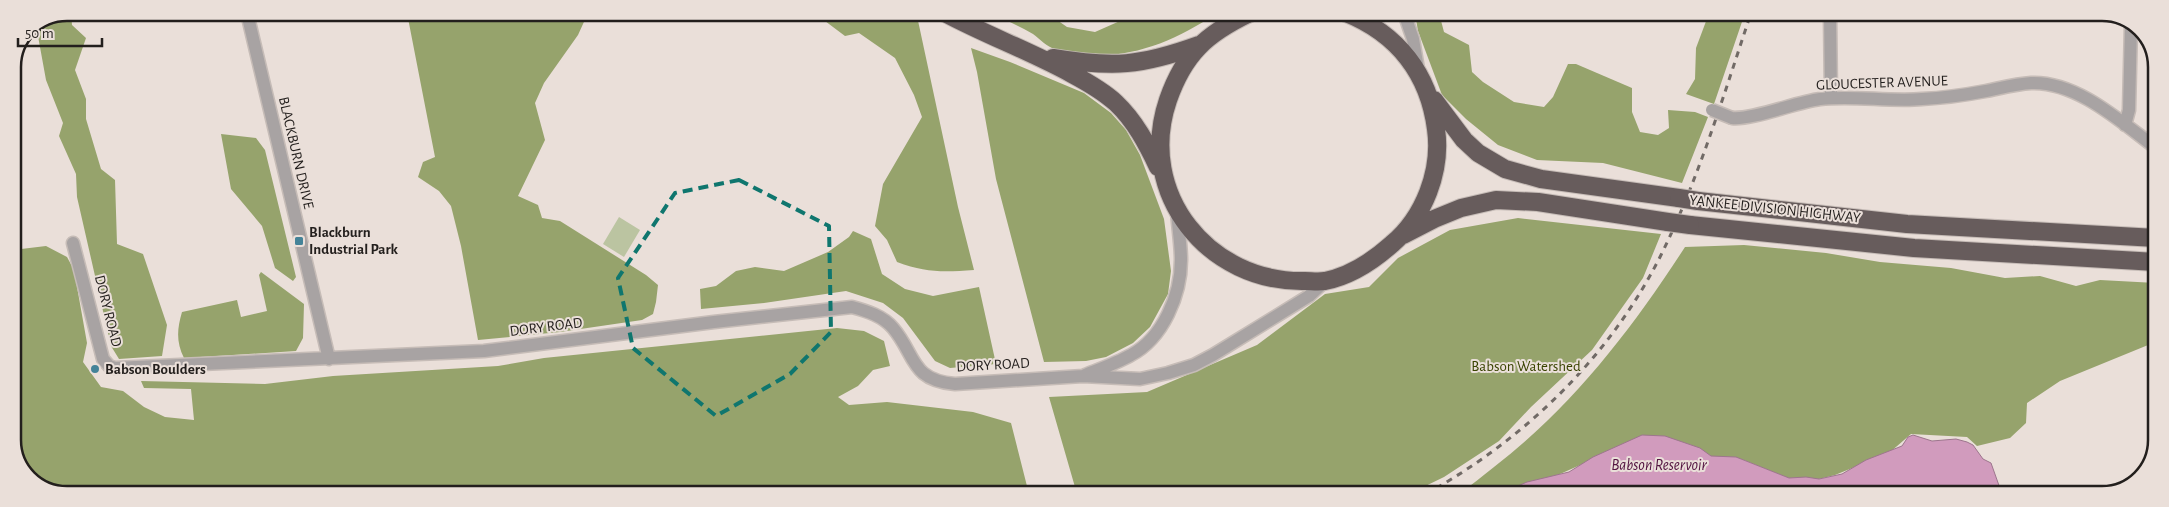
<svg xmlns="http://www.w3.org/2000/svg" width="2169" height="507" viewBox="0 0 2169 507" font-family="'Alegreya Sans',sans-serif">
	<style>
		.green { fill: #bbc4a1 }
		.forest { fill: #96a36c }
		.water { fill: #d19bbd; stroke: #9d768d }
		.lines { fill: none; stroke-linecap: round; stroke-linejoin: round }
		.minor-casing { stroke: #c6bcb7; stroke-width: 15 }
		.highway-casing { stroke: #c6bcb7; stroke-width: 20 }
		.minor { stroke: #a8a3a3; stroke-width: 12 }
		.highway { stroke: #675c5c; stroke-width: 18 }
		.rail { stroke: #716a66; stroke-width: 3; stroke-dasharray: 6 6; stroke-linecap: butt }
		.minor-bridge-casing { stroke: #c6bcb7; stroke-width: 15; stroke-linecap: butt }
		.highway-bridge-casing { stroke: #c6bcb7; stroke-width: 20; stroke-linecap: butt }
		.minor-bridge { stroke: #a8a3a3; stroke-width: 12 }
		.highway-bridge { stroke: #675c5c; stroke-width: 18 }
		.marked { fill: none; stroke: #0f766e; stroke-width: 4; stroke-dasharray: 10 6; stroke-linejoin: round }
		.poi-dot { fill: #448398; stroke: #eadfd9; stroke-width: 2 }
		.labels { text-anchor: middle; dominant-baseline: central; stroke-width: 4; stroke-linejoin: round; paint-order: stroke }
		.street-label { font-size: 15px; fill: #231f1d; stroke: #eadfd9 }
		.poi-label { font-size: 15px; font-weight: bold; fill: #231f1d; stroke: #eadfd9; text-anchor: start }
		.park-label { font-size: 15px; fill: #394300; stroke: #eadfd9 }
		.water-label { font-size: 16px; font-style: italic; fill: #541542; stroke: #eadfd9 }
		.rim { fill: none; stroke: #231f1d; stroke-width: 2.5 }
	</style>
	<rect width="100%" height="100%" fill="#eadfd9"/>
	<path class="green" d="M 619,217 L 640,230 L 624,257 L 603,244 Z"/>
	<path class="forest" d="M 68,13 L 71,13 L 72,25 L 86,38 L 75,70 L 86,99 L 86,119 L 101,169 L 115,180 L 117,244 L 143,254 L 167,325 L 162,356 L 119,359 L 111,346 L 77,197 L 76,174 L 59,136 L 63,123 L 46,80 L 36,25 Z
		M 407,13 L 588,13 L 578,35 L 544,83 L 535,103 L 545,140 L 518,196 L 538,205 L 542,218 L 560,221 L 646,275 L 658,285 L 656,302 L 653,314 L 642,320 L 560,332 L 478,340 L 461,246 L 451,206 L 439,191 L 418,177 L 423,162 L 435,157 Z
		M 810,13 L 911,13 L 917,16 L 958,207 L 974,270 C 944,272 926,273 897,262 L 887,240 L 875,226 L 883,184 L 922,117 L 914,95 L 895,58 L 859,33 L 845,36 L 825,21 Z
		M 992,13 L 1047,13 L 1067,27 L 1095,32 L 1138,13 L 1217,13 C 1168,46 1115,66 1055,49 C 1047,47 1040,39 1033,34 C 1019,26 1005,20 992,13 Z
		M 1415,13 L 1439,13 L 1444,32 L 1469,45 L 1472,72 L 1483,82 L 1514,102 L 1544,107 L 1553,97 L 1568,64 L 1576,64 L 1632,88 L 1632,112 L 1640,132 L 1658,135 L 1669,128 L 1668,110 L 1695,112 L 1708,117 L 1682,183 L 1603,163 L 1537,160 L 1498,145 L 1466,119 L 1442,95 L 1418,31 Z
		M 1707,13 L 1745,13 L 1714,104 L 1686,94 L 1695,79 L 1696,48 L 1708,16 Z
		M 971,48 L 1010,62 L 1084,93 L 1111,113 L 1126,130 L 1140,155 L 1164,219 L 1171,271 L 1168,294 L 1150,327 L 1133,343 L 1106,357 L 1086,361 L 1044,362 L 996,179 L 977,72 Z
		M 221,134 L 256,138 L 265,150 L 296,277 L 293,281 L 275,268 L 262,226 L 231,189 Z
		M 1518,218 L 1661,234 L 1643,278 L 1592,350 L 1531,407 L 1499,441 L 1444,477 L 1409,494 L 1077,494 L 1049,397 L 1147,392 L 1257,345 L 1325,294 L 1369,287 L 1398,258 L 1450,230 Z
		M 853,231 L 871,239 L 882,274 L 905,289 L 933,296 L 979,287 L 996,364 L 950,368 L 935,361 L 903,318 L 883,303 L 846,291 L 764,303 L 701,309 L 700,289 L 716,286 L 736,271 L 755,267 L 784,271 L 828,252 L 849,237 Z
		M 1744,245 L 1826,253 L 1880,262 L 1951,268 L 2005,278 L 2040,276 L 2076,286 L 2100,280 L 2156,283 L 2156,344 L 2153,343 L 2060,381 L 2027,403 L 2026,423 L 2010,438 L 1977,446 L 1967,437 L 1911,434 L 1889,453 L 1835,475 L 1811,481 L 1793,480 L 1741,459 L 1709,460 L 1641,438 L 1515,494 L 1458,494 C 1471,486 1482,476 1494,467 C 1572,407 1632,329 1685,247 Z
		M 46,246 L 67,257 L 74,270 L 87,343 L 83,362 L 101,387 L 123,391 L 144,407 L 165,417 L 194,420 L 191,389 L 144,388 L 141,381 L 265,384 L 333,376 L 498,366 L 544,358 L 837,328 L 864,331 L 884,341 L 890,366 L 873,370 L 858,386 L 838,397 L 849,405 L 887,402 L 973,412 L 1011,423 L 1029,494 L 57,493 L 26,476 L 13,446 L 13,250 Z
		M 261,272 L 304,304 L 303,338 L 296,351 L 184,358 C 176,342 177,329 182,312 L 237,300 L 241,317 L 267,311 L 259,275 Z"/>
	<path class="water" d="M 1642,435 L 1665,436 L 1700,448 L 1711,456 L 1736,457 L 1789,478 L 1806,477 L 1819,479 L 1842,474 L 1866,460 L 1902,446 L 1908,437 L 1913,435 L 1932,441 L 1956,439 L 1967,442 L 1973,445 L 1983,459 L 1991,463 L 2002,494 L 1499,494 L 1527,482 L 1569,472 L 1593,457 Z"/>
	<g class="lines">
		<g class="minor-casing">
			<path id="minor" d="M 247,13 L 329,359
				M 1404,13 L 1413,39 L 1418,69
				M 1830,13 L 1831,98
				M 1732,118 C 1753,120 1796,102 1820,99 C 1854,95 1889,102 1922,99 C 1944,98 1965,95 1986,91 C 2001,88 2016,84 2031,83 C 2077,81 2121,122 2156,148
				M 2125,125 L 2129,110 L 2131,25
				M 73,243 L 103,359 L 109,366 L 115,368 L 484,351 L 714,322 L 852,307 C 867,311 883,316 893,328 C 916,355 910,380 955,384 L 1083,376 L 1140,379 L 1168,373 L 1194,365 L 1213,355 L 1309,296 L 1325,281
				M 1085,375 C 1100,369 1117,363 1131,355 C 1163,338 1181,295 1181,260 C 1181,244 1178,227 1177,211"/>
		</g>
		<g class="highway-casing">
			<path id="highway" d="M 945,13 C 986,35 1030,51 1072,74 C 1087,82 1103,91 1116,103 C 1135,121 1147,144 1158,167
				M 1250,13 C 1206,34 1184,54 1168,100 C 1136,194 1209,283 1305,281 C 1311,281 1318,282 1325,281 C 1350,276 1373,261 1392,244 C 1424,217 1442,171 1436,129 C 1429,74 1398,34 1346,13
				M 1053,58 C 1113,68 1141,66 1199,45
				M 1434,100 L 1464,140 L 1478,153 L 1505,169 L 1541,179 L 1679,198
				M 1698,201 L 1907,224 L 2156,238
				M 1690,225 L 1914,248 L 2156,262
				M 1403,235 L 1434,219 L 1461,208 L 1496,200 L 1538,202 L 1668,222"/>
		</g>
		<use href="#minor" class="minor"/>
		<use href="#highway" class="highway"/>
		<path class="rail" d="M 1426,494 C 1525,439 1610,357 1661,255 C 1699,178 1724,94 1751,13"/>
		<g class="minor-bridge-casing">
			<path id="minor-bridge" d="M 1712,110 L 1732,118"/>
		</g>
		<g class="highway-bridge-casing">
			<path id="highway-bridge" d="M 1679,198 L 1698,201
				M 1668,222 L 1690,225"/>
		</g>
		<use href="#minor-bridge" class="minor-bridge"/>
		<use href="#highway-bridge" class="highway-bridge"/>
	</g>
	<path class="marked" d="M 739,180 L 829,226 L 831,332 L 790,374 L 716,416 L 633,348 L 618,278 L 675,193 Z"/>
	<g class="poi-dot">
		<rect x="294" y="236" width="10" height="10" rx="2.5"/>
		<circle cx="95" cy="369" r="5"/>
	</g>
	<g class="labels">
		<g class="street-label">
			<text transform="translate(1882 83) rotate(-2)">GLOUCESTER AVENUE</text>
			<text transform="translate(296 153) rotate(77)">BLACKBURN DRIVE</text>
			<text transform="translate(1775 209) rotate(6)">YANKEE DIVISION HIGHWAY</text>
			<text transform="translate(108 311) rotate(76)">DORY ROAD</text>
			<text transform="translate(546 327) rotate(-7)">DORY ROAD</text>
			<text transform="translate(993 365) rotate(-3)">DORY ROAD</text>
		</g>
		<g class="poi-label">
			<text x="309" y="232">Blackburn<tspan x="309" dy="17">Industrial Park</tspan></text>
			<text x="105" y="369">Babson Boulders</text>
		</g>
		<g class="park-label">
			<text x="1526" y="366">Babson Watershed</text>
		</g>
		<g class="water-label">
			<text x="1659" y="465">Babson Reservoir</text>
		</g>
	</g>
	<path d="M0 0H2169V507H0ZM67 21H2102A46 46 0 0 1 2148 67V440A46 46 0 0 1 2102 486H67A46 46 0 0 1 21 440V67A46 46 0 0 1 67 21Z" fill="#eadfd9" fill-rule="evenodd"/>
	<path class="rim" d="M67 21H2102A46 46 0 0 1 2148 67V440A46 46 0 0 1 2102 486H67A46 46 0 0 1 21 440V67A46 46 0 0 1 67 21Z"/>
	<path d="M18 38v8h84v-8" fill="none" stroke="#231f1d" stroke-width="2.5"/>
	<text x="25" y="38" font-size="15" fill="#231f1d" stroke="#eadfd9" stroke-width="4" paint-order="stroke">50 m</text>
</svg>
